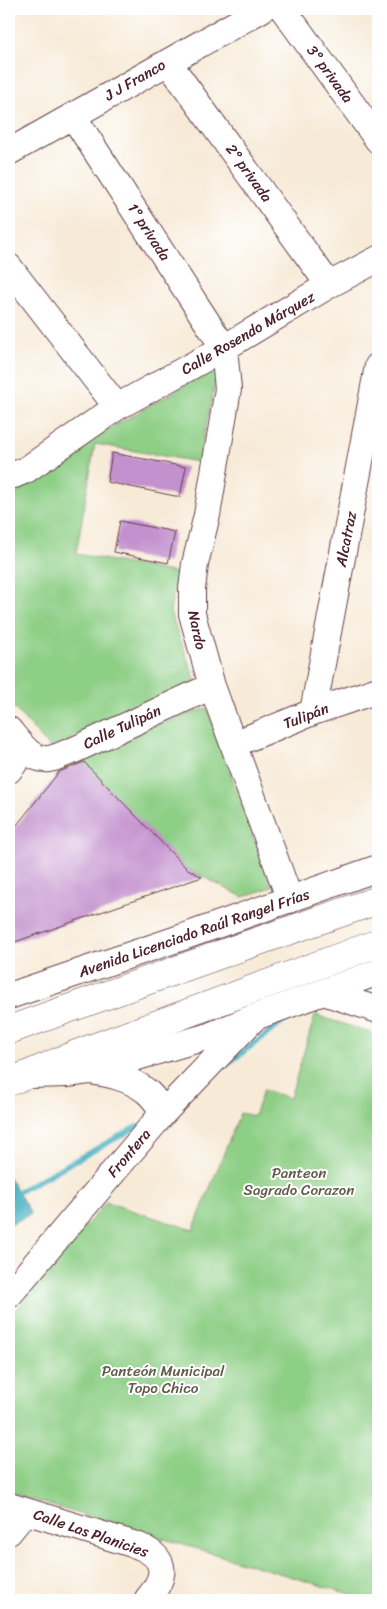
<svg xmlns="http://www.w3.org/2000/svg" width="387" height="1609" viewBox="0 0 387 1609" font-family="Sriracha,sans-serif">
	<style>
		.green { fill: #8ecf86; stroke: #6c7758 }
		.water { fill: #46b1c3; stroke: #486877 }
		.lines { fill: none; stroke-linecap: round; stroke-linejoin: round }
		.stream { stroke: #46b1c3; stroke-width: 5.5 }
		.building { fill: #c391ce }
		.minor-casing { stroke: #643e45; stroke-width: 28 }
		.major-casing { stroke: #643e45; stroke-width: 29 }
		.minor { stroke: #fff; stroke-width: 26 }
		.major { stroke: #fff; stroke-width: 28 }
		.labels { text-anchor: middle; dominant-baseline: central; stroke-width: 4; stroke-linejoin: round; paint-order: stroke }
		.street-label { font-size: 15px; fill: #4a1f2b; stroke: #fff }
		.park-label { font-size: 15px; fill: #625d4b; stroke: #fff }
	</style>
	<rect width="100%" height="100%" fill="#fff"/>
	<filter id="ink" filterUnits="userSpaceOnUse"><feTurbulence type="fractalNoise" baseFrequency=".02" numOctaves="2"/><feDisplacementMap in="SourceGraphic" scale="10" xChannelSelector="R" yChannelSelector="G"/><feConvolveMatrix kernelMatrix="1 2 1 2 8 2 1 2 1" color-interpolation-filters="sRGB"/></filter>
	<filter id="wash" filterUnits="userSpaceOnUse"><feTurbulence type="fractalNoise" baseFrequency=".0096" numOctaves="4" result="noise"/><feDisplacementMap in="SourceGraphic" scale="20" xChannelSelector="R" yChannelSelector="G"/><feGaussianBlur stdDeviation="1.12" result="paint"/><feColorMatrix in="noise" values="0 0 0 0 0 0 0 0 0 0 0 0 0 0 0 0 0 1.4 0 .05"/><feComposite in="paint" operator="in"/></filter>
	<g filter="url(#wash)">
		<rect width="100%" height="100%" fill="#f7ebd8"/>
		<path class="green" d="M 219,366 L 198,462 L 95,444 L 76,554 L 177,573 L 170,612 L 196,682 L 108,719 L 52,750 L 9,702 L 9,486 Z
			M 207,708 L 272,887 L 243,897 L 186,868 L 74,753 Z
			M 315,1015 L 378,1035 L 378,1600 L 370,1600 L 9,1493 L 9,1318 L 106,1202 L 193,1230 L 240,1113 L 254,1116 L 263,1090 L 290,1098 Z"/>
		<path class="water" d="M 9,1177 L 31,1214 L 9,1225 Z"/>
		<g class="lines">
			<path class="stream" d="M 226,1065 L 292,1015
				M 14,1194 L 138,1126"/>
		</g>
		<g id="blocks">
			<path class="building" d="M 112,453 L 186,467 L 180,497 L 107,482 Z
				M 120,521 L 175,532 L 168,563 L 114,552 Z
				M 84,762 L 186,868 L 202,877 L 9,944 L 9,835 L 59,772 Z"/>
		</g>
	</g>
	<g filter="url(#ink)">
		<use href="#blocks" fill-opacity="0" stroke="#643e45" stroke-width="1"/>
		<g class="lines">
			<g class="minor-casing">
				<path id="minor" d="M 283,9 L 378,140
					M 168,62 L 329,285
					M 73,116 L 224,348 L 228,389 L 207,515 L 195,564 L 192,589 L 192,614 L 212,686 L 290,900
					M 9,152 L 262,9
					M 9,267 L 117,407
					M 9,474 L 14,475 L 26,470 L 117,407 L 224,348 L 329,285 L 378,259
					M 313,712 L 378,366
					M 9,730 C 19,742 31,761 49,759 C 56,758 65,753 72,751 L 212,686
					M 234,744 L 313,712 L 378,690
					M 9,770 L 25,749
					M 323,992 L 378,1010
					M 9,996 L 186,936 L 378,868
					M 90,1071 C 109,1074 130,1078 146,1091 C 153,1096 158,1105 164,1112
					M 31,1075 L 69,1074 L 90,1071 L 161,1050 L 209,1036 L 255,1017 L 378,972
					M 9,1295 L 164,1112 L 255,1017
					M 9,1506 L 139,1546 C 169,1559 166,1577 147,1600
					M 9,1532 L 26,1511"/>
			</g>
			<g class="major-casing">
				<path id="major" d="M 9,1030 L 244,946 L 378,900
					M 9,1082 C 36,1072 62,1059 90,1049 C 186,1013 282,978 378,943"/>
			</g>
			<use href="#minor" class="minor"/>
			<use href="#major" class="major"/>
		</g>
	</g>
	<g class="labels">
		<g class="street-label">
			<text transform="translate(330 74) rotate(54)">3° privada</text>
			<text transform="translate(135 80) rotate(-30)">J J Franco</text>
			<text transform="translate(249 173) rotate(54)">2° privada</text>
			<text transform="translate(149 232) rotate(57)">1° privada</text>
			<text transform="translate(248 333) rotate(-30)">Calle Rosendo Márquez</text>
			<text transform="translate(346 539) rotate(-79)">Alcatraz</text>
			<text transform="translate(197 630) rotate(78)">Nardo</text>
			<text transform="translate(306 716) rotate(-21)">Tulipán</text>
			<text transform="translate(122 727) rotate(-25)">Calle Tulipán</text>
			<text transform="translate(194 933) rotate(-19)">Avenida Licenciado Raúl Rangel Frías</text>
			<text transform="translate(129 1153) rotate(-50)">Frontera</text>
			<text transform="translate(91 1533) rotate(19)">Calle Las Planicies</text>
		</g>
		<g class="park-label">
			<text x="299" y="1173">Panteon<tspan x="299" dy="17">Sagrado Corazon</tspan></text>
			<text x="163" y="1371">Panteón Municipal<tspan x="163" dy="17">Topo Chico</tspan></text>
		</g>
	</g>
	<rect width="387" height="1609" fill="none" stroke="#fff" stroke-width="30"/>
</svg>
